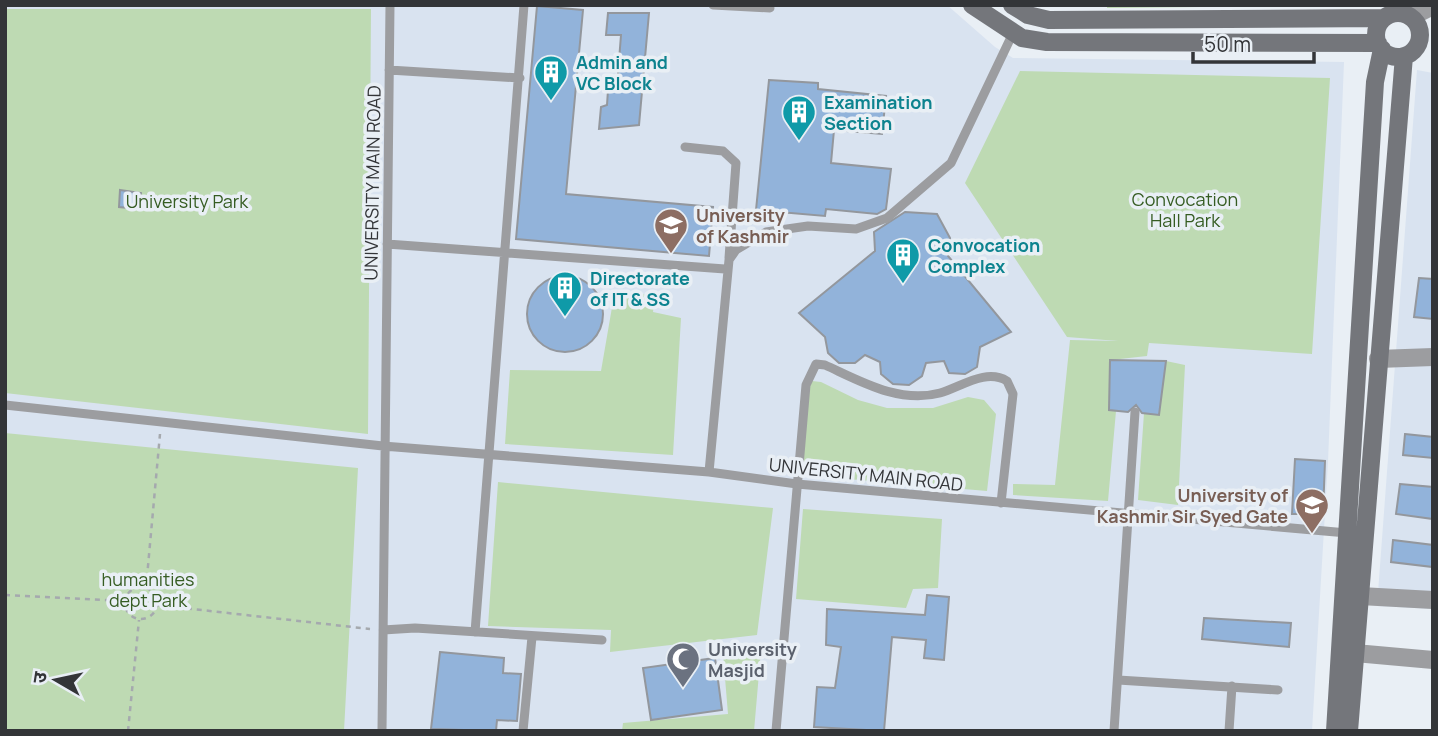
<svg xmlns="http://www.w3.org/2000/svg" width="1438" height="736" viewBox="0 0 1438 736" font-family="Manrope,'Noto Sans Devanagari',sans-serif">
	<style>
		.built { fill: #d9e3f0 }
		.green { fill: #bedab3 }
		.building { fill: #92b3da; stroke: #93979d; stroke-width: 2 }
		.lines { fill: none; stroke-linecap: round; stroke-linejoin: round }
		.path { stroke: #a5a9ae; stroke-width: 2.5; stroke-dasharray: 5 5; stroke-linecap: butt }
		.lane { stroke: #9c9da0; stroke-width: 9 }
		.street { stroke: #9c9da0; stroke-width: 18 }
		.secondary { stroke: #74767b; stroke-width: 18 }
		.labels { text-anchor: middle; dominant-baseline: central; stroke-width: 7; stroke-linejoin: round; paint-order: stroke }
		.culture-label { font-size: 18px; font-weight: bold; fill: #0d838f; stroke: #e9eff5; text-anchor: start }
		.street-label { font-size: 18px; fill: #333538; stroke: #e9eff5 }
		.park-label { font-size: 18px; fill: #355c22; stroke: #e9eff5 }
		.education-label { font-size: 18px; font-weight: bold; fill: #785e54; stroke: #e9eff5; text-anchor: start }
		.worship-label { font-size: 18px; font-weight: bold; fill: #5b616d; stroke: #e9eff5; text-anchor: start }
	</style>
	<rect width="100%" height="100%" fill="#e9eff5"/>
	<path class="built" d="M 5,5 L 947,5 L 995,47 L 1013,58 L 1344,62 L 1328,462 L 1312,731 L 5,731 Z
		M 1417,70 L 1433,73 L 1433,609 L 1377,606 Z"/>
	<path class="green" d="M 1107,5 L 1380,5 L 1107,8 Z
		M 5,9 L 371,9 L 368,434 L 5,393 Z
		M 1020,71 L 1330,78 L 1312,354 L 1149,343 L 1147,356 L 1111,360 L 1109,409 L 1116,411 L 1108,501 L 1013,495 L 1013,484 L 1055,485 L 1070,340 L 1118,341 L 1067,337 L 965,183 Z
		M 615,290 L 655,296 L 653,312 L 681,318 L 673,455 L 505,444 L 510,370 L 601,371 Z
		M 1166,361 L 1185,365 L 1178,505 L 1138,500 L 1144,413 L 1159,414 Z
		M 812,381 L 821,382 L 858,400 L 887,408 L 933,408 L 968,397 L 984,400 L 996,414 L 987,491 L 801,475 L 809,385 Z
		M 5,433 L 358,468 L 344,731 L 5,731 Z
		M 498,482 L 773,508 L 757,635 L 610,652 L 611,630 L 488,626 Z
		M 803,509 L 942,519 L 938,588 L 913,589 L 906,608 L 796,599 Z
		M 761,650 L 754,731 L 622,731 L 623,723 L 728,714 L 723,654 Z"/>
	<path class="building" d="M 537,6 L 583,10 L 566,194 L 713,207 L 709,256 L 516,239 Z
		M 608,13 L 649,13 L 639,125 L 599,129 L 601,107 L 607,105 L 608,90 L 617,86 L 621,35 L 606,35 Z
		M 769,80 L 818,83 L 818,89 L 886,96 L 882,134 L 834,130 L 831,163 L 891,169 L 886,209 L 877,214 L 826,209 L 825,216 L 756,210 Z
		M 120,190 L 141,193 L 139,209 L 119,207 Z
		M 905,212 L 937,214 L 950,238 L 948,256 L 1011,332 L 980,347 L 977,367 L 965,374 L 949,373 L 944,361 L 926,363 L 922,376 L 909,385 L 893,384 L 881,374 L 880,362 L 865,355 L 855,363 L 839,363 L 828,353 L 825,337 L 799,313 L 875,251 L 874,232 Z
		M527 314a38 38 0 1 1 76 0a38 38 0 1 1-76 0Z
		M 1419,278 L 1433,279 L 1433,319 L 1414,317 Z
		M 1110,360 L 1166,361 L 1159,415 L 1142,413 L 1136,405 L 1128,412 L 1109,410 Z
		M 1405,434 L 1433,437 L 1433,458 L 1403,455 Z
		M 1295,459 L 1325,461 L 1323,514 L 1292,514 Z
		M 1400,484 L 1433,487 L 1433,519 L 1396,514 Z
		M 1393,540 L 1433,545 L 1433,567 L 1391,562 Z
		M 927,595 L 949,597 L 944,660 L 924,658 L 926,640 L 892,637 L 884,731 L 814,727 L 817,687 L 835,688 L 841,647 L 826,645 L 827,609 L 925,615 Z
		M 1204,618 L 1291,623 L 1289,647 L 1202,639 Z
		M 440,652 L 504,658 L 503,673 L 521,674 L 517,721 L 497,720 L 496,731 L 431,729 Z
		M 715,658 L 722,710 L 651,720 L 643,668 Z"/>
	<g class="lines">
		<path class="path" d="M125 603a16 16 0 1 1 32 0a16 16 0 1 1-32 0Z
			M 146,588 L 160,434
			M 5,595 L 125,601
			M 157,605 L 370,629
			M 128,731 L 139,620"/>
		<path class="lane" d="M 713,5 L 770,8
			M 389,70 L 520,78
			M 685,147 L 723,151 L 736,163 L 729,258
			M 387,244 L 725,269
			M 5,405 L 383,446 L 709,472 L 797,484 L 1347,533
			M 709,472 L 729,260 L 736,250 L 766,232 L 808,226 L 856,229 L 887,218 L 951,163 L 1013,33
			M 383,630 L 415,628 L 602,640
			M 475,632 L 524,5
			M 1118,680 L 1278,690
			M 382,731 L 390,5
			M 523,731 L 532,637
			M 776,731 L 806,385 L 816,364 L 825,365 C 860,381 899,404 940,393 C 961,387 986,368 1007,381 L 1013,394 L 1001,503
			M 1114,731 L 1135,412
			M 1229,731 L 1232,686"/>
		<path class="street" d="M 1411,17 L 1433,6
			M 1378,359 L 1433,357
			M 1360,596 L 1433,600
			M 1355,653 L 1433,660"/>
		<path class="secondary" d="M 972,5 L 1022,38 L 1047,42 L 1378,43
			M 1012,5 L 1028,15 L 1049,20 L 1384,18
			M1376 35a22 22 0 1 1 44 0a22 22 0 1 1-44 0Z
			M 1335,731 L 1375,82 L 1382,49
			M 1349,731 L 1404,56"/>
	</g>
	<defs>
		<g id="building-pin" transform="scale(1.75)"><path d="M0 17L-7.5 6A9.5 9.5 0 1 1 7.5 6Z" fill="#0f9aa8" stroke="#e9eff5"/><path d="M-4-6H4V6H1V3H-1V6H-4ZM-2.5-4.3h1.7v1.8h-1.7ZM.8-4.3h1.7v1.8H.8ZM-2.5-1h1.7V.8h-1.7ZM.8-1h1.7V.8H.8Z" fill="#fff"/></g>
		<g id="university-pin" transform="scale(1.75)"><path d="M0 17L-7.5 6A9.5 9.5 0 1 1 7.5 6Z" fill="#8d6e63" stroke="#e9eff5"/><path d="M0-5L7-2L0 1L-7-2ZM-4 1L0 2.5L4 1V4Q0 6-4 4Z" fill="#fff"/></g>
		<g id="mosque-pin" transform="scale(1.75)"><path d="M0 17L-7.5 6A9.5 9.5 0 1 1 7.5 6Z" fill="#6b7280" stroke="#e9eff5"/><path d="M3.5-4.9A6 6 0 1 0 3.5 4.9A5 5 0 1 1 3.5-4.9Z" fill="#fff"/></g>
	</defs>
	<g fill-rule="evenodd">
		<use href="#building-pin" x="551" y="72"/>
		<use href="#building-pin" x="799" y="112"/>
		<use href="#university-pin" x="671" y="225"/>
		<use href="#building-pin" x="903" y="255"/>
		<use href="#building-pin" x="565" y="288"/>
		<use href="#university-pin" x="1312" y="505"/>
		<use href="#mosque-pin" x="683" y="659"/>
	</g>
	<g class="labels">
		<g class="culture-label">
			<text x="576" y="62">Admin and<tspan x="576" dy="21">VC Block</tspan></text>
			<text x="824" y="102">Examination<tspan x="824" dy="21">Section</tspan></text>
			<text x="928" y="245">Convocation<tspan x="928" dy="21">Complex</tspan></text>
			<text x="590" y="278">Directorate<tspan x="590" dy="21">of IT &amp; SS</tspan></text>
		</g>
		<g class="street-label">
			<text transform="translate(372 183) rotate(-89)">UNIVERSITY MAIN ROAD</text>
			<text transform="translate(866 474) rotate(6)">UNIVERSITY MAIN ROAD</text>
		</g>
		<g class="park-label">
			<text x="1185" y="199">Convocation<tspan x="1185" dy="21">Hall Park</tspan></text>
			<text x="187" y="201">University Park</text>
			<text x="148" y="579">humanities<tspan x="148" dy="21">dept Park</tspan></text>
		</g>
		<g class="education-label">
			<text x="696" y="215">University<tspan x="696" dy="21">of Kashmir</tspan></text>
			<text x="1288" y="495" text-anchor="end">University of<tspan x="1288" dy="21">Kashmir Sir Syed Gate</tspan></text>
		</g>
		<g class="worship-label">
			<text x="708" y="649">University<tspan x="708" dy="21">Masjid</tspan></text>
		</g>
	</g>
	<rect width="1438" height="736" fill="none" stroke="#333538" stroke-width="14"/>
	<g transform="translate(56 680) rotate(279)" stroke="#e9eff5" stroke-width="5" paint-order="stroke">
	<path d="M0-5L12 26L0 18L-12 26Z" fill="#333538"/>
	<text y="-10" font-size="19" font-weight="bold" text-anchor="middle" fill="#333538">उ</text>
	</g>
	<path d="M1193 52v10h121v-10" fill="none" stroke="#333538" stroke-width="3.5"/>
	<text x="1204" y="52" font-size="21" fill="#333538" stroke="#e9eff5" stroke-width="5" paint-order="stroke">50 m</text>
</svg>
